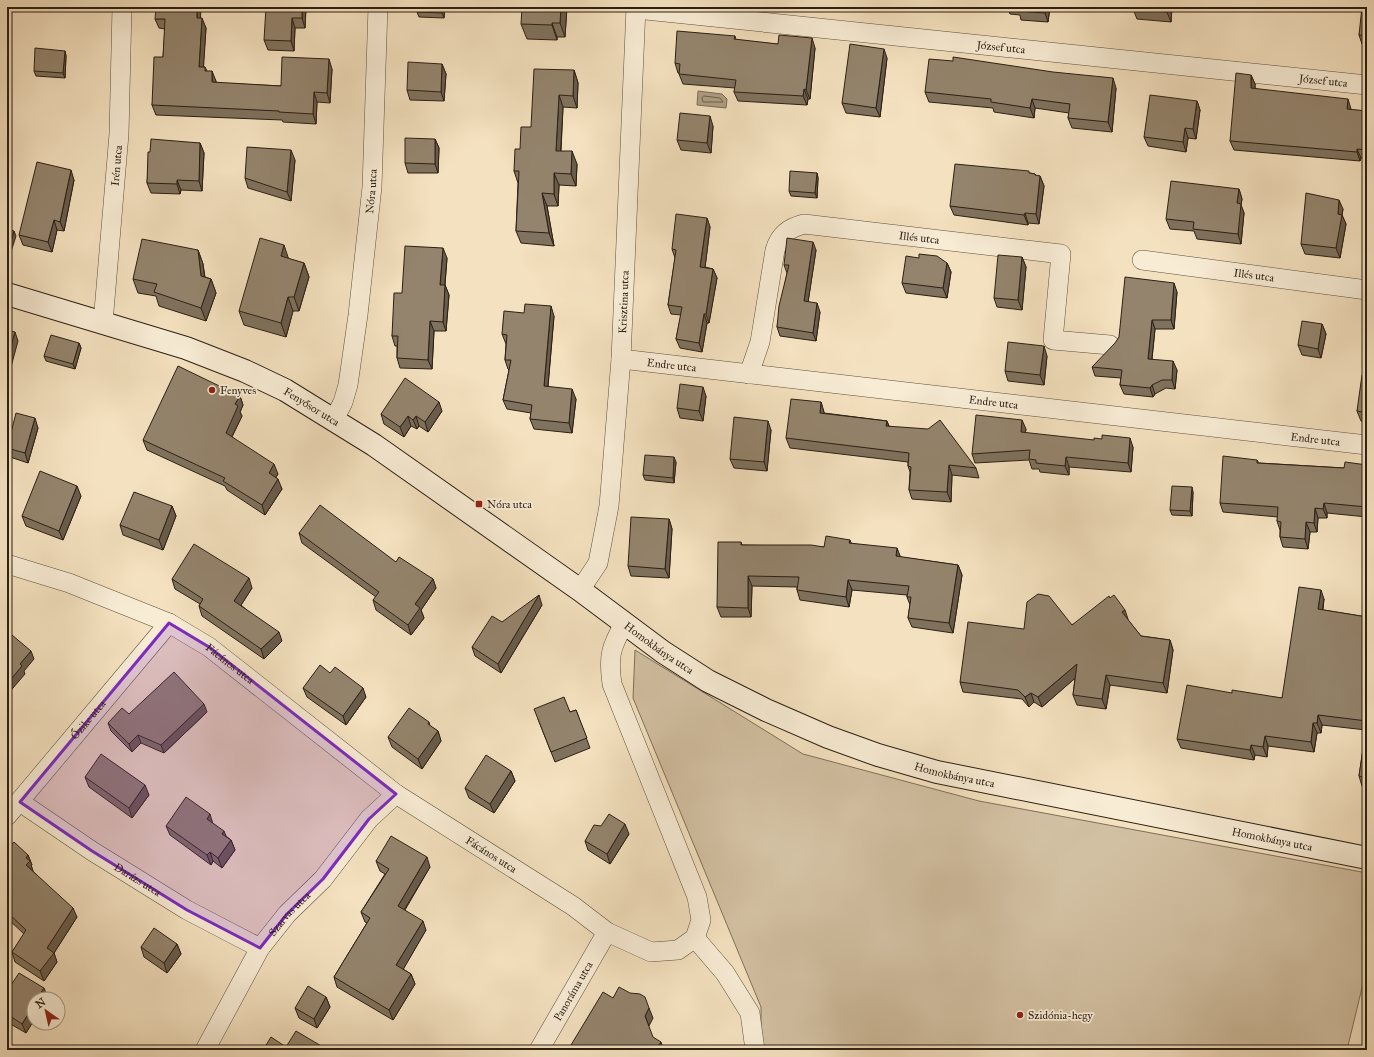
<svg xmlns="http://www.w3.org/2000/svg" width="1374" height="1057" viewBox="0 0 1374 1057" font-family="'IM FELL Great Primer',serif">
	<style>
		.green { fill: #d2c0a2; stroke: #7f705b }
		.water { fill: #b09f85; stroke: #7b6c58 }
		.lines { fill: none; stroke-linecap: round; stroke-linejoin: round }
		.shore { stroke: #6e5f4c; stroke-width: 1 }
		.street-casing { stroke: #5e503f; stroke-width: 20 }
		.secondary-casing { stroke: #2c1f14; stroke-width: 24 }
		.street { stroke: #f8ecd5; stroke-width: 19 }
		.secondary { stroke: #f8ecd5; stroke-width: 22 }
		.wall { fill: #7f725e; stroke: #2c1f14 }
		.shaded-wall { fill: #685c4c; stroke: #2c1f14 }
		.building { fill: #94846d; stroke: #2c1f14 }
		.marked { fill: #7b2cbf; fill-opacity: 0.2; stroke: #7b2cbf; stroke-width: 3; stroke-linejoin: round }
		.poi-dot { fill: #8f2418; stroke: #f8ecd5; stroke-width: 1.5 }
		.labels { text-anchor: middle; dominant-baseline: central; stroke-width: 3.5; stroke-linejoin: round; paint-order: stroke }
		.street-label { font-size: 11px; fill: #2c1f14; stroke: #f8ecd5 }
		.poi-label { font-size: 11px; fill: #2c1f14; stroke: #f8ecd5; text-anchor: start }
	</style>
	<rect width="100%" height="100%" fill="#f4e1bf"/>
	<filter id="stains"><feTurbulence type="fractalNoise" baseFrequency=".005" numOctaves="4"/><feColorMatrix values="0 0 0 0 .2 0 0 0 0 .09 0 0 0 0 .02 0 0 0 .5 -.17"/></filter>
	<radialGradient id="worn" r=".72"><stop offset=".6" stop-color="#630" stop-opacity="0"/><stop offset="1" stop-color="#630" stop-opacity=".3"/></radialGradient>
	<path class="green" d="M 635,650 L 803,754 L 979,801 L 1367,873 L 1367,967 L 1347,1050 L 761,1050 L 761,1007 L 633,698 Z"/>
	<path class="water" d="M 698,91 L 722,94 L 727,99 L 726,108 L 697,105 Z"/>
	<g class="lines">
		<path class="shore" d="M 704,96 L 720,98 L 723,102 L 703,102 L 702,98 Z"/>
		<g class="street-casing">
			<g id="street">
				<path id="s1" d="M 636,9 L 1367,85"/>
				<path id="s2" d="M 1142,260 L 1367,290"/>
				<path id="s3" d="M 103,323 L 119,134 L 122,7"/>
				<path id="s4" d="M 621,359 L 1367,445"/>
				<path id="s5" d="M 749,374 L 760,342 L 775,250 C 780,234 789,228 804,224 L 1061,254 L 1053,340 L 1110,345"/>
				<path id="s6" d="M 334,420 L 343,402 L 348,385 L 358,315 L 372,187 L 378,7"/>
				<path id="s7" d="M 7,564 L 69,583 L 169,623 L 209,647 L 396,794 L 573,906 L 607,932 L 651,952 L 678,950 L 695,938 L 701,920 L 697,897 L 612,684 C 608,656 611,647 624,624"/>
				<path id="s8" d="M 580,590 L 598,563 L 609,506 L 621,359 L 636,7"/>
				<path id="s9" d="M 20,802 L 92,851 L 187,910 L 260,948"/>
				<path id="s10" d="M 7,816 L 169,623"/>
				<path d="M 695,938 L 725,973 L 750,1013 L 755,1050"/>
				<path id="s11" d="M 205,1050 L 260,948 L 287,914 L 323,879 L 369,819 L 396,794"/>
				<path id="s12" d="M 539,1050 L 607,932"/>
			</g>
		</g>
		<g class="secondary-casing">
			<g id="secondary">
				<path id="s13" d="M 7,294 L 186,348 L 245,371 L 285,390 L 374,445 L 580,590 L 663,652 L 708,681 L 766,710 L 828,737 L 878,755 L 937,772 L 1367,858"/>
			</g>
		</g>
		<use href="#street" class="street"/>
		<use href="#secondary" class="secondary"/>
	</g>
	<path class="wall" d="M 306,7 L 305,28 L 295,28 L 294,51 L 268,50 L 264,40 Z
		M 417,7 L 445,7 L 444,18 L 419,17 L 417,12 Z
		M 567,7 L 565,37 L 557,37 L 557,40 L 527,39 L 521,24 Z
		M 1007,7 L 1050,7 L 1048,22 L 1021,20 L 1020,15 L 1010,14 Z
		M 1063,7 L 1085,7 L 1084,9 Z
		M 1172,7 L 1171,22 L 1137,19 L 1133,9 Z
		M 1367,7 L 1367,45 L 1362,44 L 1359,35 Z
		M 201,18 L 206,28 L 203,67 L 205,67 L 207,71 L 216,81 L 216,83 L 281,86 L 332,69 L 330,103 L 317,102 L 316,124 L 283,122 L 282,120 L 156,115 L 152,105 L 163,57 L 165,29 L 159,28 L 155,19 Z
		M 735,36 L 736,40 L 815,48 L 810,99 L 808,99 L 807,105 L 738,101 L 734,92 L 735,88 L 683,84 L 679,74 L 679,73 L 678,73 L 675,63 Z
		M 65,51 L 66,56 L 65,78 L 36,76 L 34,71 Z
		M 887,58 L 880,117 L 846,113 L 842,103 Z
		M 442,64 L 446,74 L 444,101 L 410,100 L 407,90 Z
		M 574,70 L 578,83 L 577,108 L 563,107 L 561,151 L 577,164 L 576,186 L 559,185 L 558,206 L 547,206 L 554,246 L 521,243 L 516,231 L 518,183 L 514,171 L 531,127 Z
		M 1251,75 L 1255,84 L 1255,89 L 1351,109 L 1351,110 L 1367,111 L 1367,159 L 1361,158 L 1360,161 L 1234,150 L 1230,141 Z
		M 1116,88 L 1112,132 L 1072,128 L 1068,118 L 1069,113 L 1035,108 L 1034,118 L 994,112 L 993,108 L 929,102 L 925,92 Z
		M 1197,101 L 1200,110 L 1196,139 L 1188,138 L 1186,152 L 1148,146 L 1144,137 Z
		M 713,126 L 711,153 L 681,150 L 677,140 Z
		M 435,139 L 439,148 L 438,173 L 408,173 L 405,163 Z
		M 200,143 L 204,153 L 202,191 L 181,190 L 180,194 L 151,193 L 147,183 L 150,152 Z
		M 295,160 L 291,201 L 248,188 L 245,178 Z
		M 817,173 L 818,178 L 817,198 L 791,196 L 789,191 Z
		M 1030,173 L 1035,174 L 1036,176 L 1040,176 L 1044,186 L 1039,224 L 1028,223 L 1028,225 L 954,215 L 950,206 Z
		M 74,180 L 64,231 L 57,230 L 52,252 L 23,245 L 19,235 Z
		M 1239,189 L 1242,199 L 1241,205 L 1244,213 L 1241,244 L 1197,239 L 1194,231 L 1170,229 L 1166,219 Z
		M 1343,209 L 1342,215 L 1346,224 L 1340,258 L 1305,254 L 1301,244 Z
		M 707,218 L 710,227 L 705,267 L 713,269 L 717,278 L 709,323 L 707,323 L 702,352 L 680,348 L 676,339 L 681,315 L 671,314 L 668,305 L 675,258 L 672,249 Z
		M 198,250 L 203,264 L 205,277 L 211,279 L 216,293 L 206,321 L 159,306 L 156,296 L 138,293 L 133,279 Z
		M 816,250 L 808,302 L 820,312 L 816,341 L 780,336 L 777,327 L 787,273 L 784,265 Z
		M 1022,257 L 1026,267 L 1022,310 L 997,307 L 994,298 Z
		M 447,258 L 445,285 L 449,295 L 446,331 L 434,331 L 432,369 L 400,368 L 397,358 L 397,346 L 395,346 L 392,336 L 402,293 Z
		M 289,259 L 304,263 L 309,277 L 299,311 L 293,311 L 286,337 L 244,325 L 239,311 Z
		M 947,263 L 951,272 L 947,298 L 906,293 L 902,283 Z
		M 1177,292 L 1174,329 L 1155,329 L 1152,359 L 1177,370 L 1175,389 L 1166,388 L 1155,394 L 1153,397 L 1124,394 L 1120,385 L 1121,378 L 1095,376 L 1092,367 Z
		M 554,316 L 548,387 L 576,399 L 572,433 L 534,429 L 530,419 L 531,413 L 507,409 L 503,400 L 509,370 L 508,369 L 505,360 L 506,344 L 502,334 Z
		M 1322,324 L 1326,334 L 1321,358 L 1302,355 L 1298,345 Z
		M 79,343 L 81,348 L 75,369 L 46,361 L 44,356 Z
		M 1047,356 L 1044,385 L 1008,381 L 1005,371 Z
		M 1367,375 L 1367,422 L 1361,421 L 1357,411 Z
		M 240,396 L 243,405 L 240,412 L 242,416 L 232,437 L 278,474 L 276,477 L 282,489 L 265,515 L 227,490 L 225,486 L 147,450 L 143,440 Z
		M 706,396 L 703,421 L 680,418 L 677,408 Z
		M 821,402 L 824,413 L 887,421 L 889,426 L 976,468 L 979,478 L 952,475 L 951,502 L 912,499 L 909,490 L 910,472 L 908,466 L 908,462 L 790,448 L 786,438 Z
		M 442,411 L 428,432 L 419,426 L 417,429 L 411,426 L 404,437 L 384,424 L 381,414 Z
		M 38,428 L 28,463 L 10,457 L 7,447 Z
		M 1026,429 L 1025,433 L 1133,447 L 1131,472 L 1069,467 L 1069,475 L 1040,472 L 1039,469 L 1032,469 L 1029,460 L 975,463 L 972,454 Z
		M 771,430 L 767,471 L 734,468 L 730,459 Z
		M 1257,460 L 1259,463 L 1344,468 L 1367,465 L 1367,517 L 1327,513 L 1327,518 L 1318,518 L 1317,532 L 1310,532 L 1308,549 L 1283,547 L 1280,537 L 1280,530 L 1277,521 L 1278,517 L 1223,512 L 1220,503 Z
		M 676,462 L 674,483 L 645,480 L 643,475 Z
		M 1193,492 L 1192,516 L 1172,515 L 1170,510 Z
		M 81,496 L 63,540 L 26,526 L 22,516 Z
		M 172,506 L 176,516 L 163,550 L 123,535 L 120,525 Z
		M 669,519 L 672,529 L 669,578 L 631,576 L 628,566 Z
		M 299,533 L 396,562 L 433,579 L 436,588 L 421,610 L 424,618 L 411,635 L 376,610 L 373,600 L 376,597 L 302,543 Z
		M 850,540 L 851,543 L 900,557 L 958,565 L 962,575 L 953,633 L 912,627 L 908,618 L 910,605 L 907,597 L 907,595 L 852,590 L 849,607 L 800,600 L 797,590 L 797,587 L 752,586 L 751,617 L 721,617 L 717,607 L 741,542 L 742,545 L 824,547 Z
		M 172,579 L 252,588 L 241,605 L 282,641 L 264,659 L 202,616 L 199,606 L 200,604 L 175,589 Z
		M 1324,599 L 1323,610 L 1367,617 L 1367,787 L 1362,786 L 1359,776 L 1366,730 L 1322,725 L 1321,733 L 1317,733 L 1314,752 L 1268,746 L 1267,757 L 1255,755 L 1254,760 L 1181,748 L 1177,739 L 1232,693 L 1282,698 Z
		M 542,605 L 501,673 L 475,656 L 472,647 L 502,622 Z
		M 1128,619 L 1128,620 L 1141,636 L 1170,640 L 1173,650 L 1167,693 L 1110,685 L 1106,709 L 1077,705 L 1073,695 L 1075,678 L 1042,707 L 1034,702 L 1029,707 L 1022,699 L 963,692 L 960,682 L 1024,629 Z
		M 330,673 L 366,697 L 346,725 L 307,697 L 303,688 Z
		M 576,710 L 590,748 L 555,762 L 538,719 L 570,712 Z
		M 207,712 L 164,753 L 141,743 L 132,752 L 111,731 L 108,723 Z
		M 429,722 L 430,726 L 438,731 L 441,741 L 422,769 L 392,747 L 388,737 Z
		M 511,771 L 515,781 L 494,813 L 469,798 L 465,788 Z
		M 85,777 L 149,795 L 132,818 L 89,787 Z
		M 213,823 L 226,836 L 231,840 L 235,850 L 222,868 L 213,861 L 211,865 L 170,835 L 166,826 Z
		M 629,834 L 610,864 L 588,850 L 585,841 Z
		M 7,849 L 28,855 L 32,865 L 31,865 L 33,871 L 77,917 L 54,953 L 57,962 L 44,981 L 15,962 L 12,952 L 24,934 L 7,918 Z
		M 376,861 L 430,867 L 405,910 L 426,930 L 403,969 L 411,974 L 415,984 L 393,1020 L 337,987 L 334,977 L 367,923 L 365,922 L 361,912 L 385,874 L 380,871 Z
		M 177,944 L 181,954 L 167,973 L 144,957 L 141,947 Z
		M 7,991 L 48,998 L 34,999 L 34,1020 L 26,1033 L 7,1022 Z
		M 326,997 L 330,1007 L 317,1028 L 299,1018 L 295,1008 Z"/>
	<path class="shaded-wall" d="M 197,7 L 201,7 L 200,28 L 197,18 Z
		M 302,7 L 306,7 L 305,28 L 302,18 Z
		M 443,7 L 445,7 L 444,18 L 442,13 Z
		M 561,7 L 567,7 L 565,37 L 560,23 Z
		M 1046,7 L 1050,7 L 1048,22 L 1045,13 Z
		M 1168,7 L 1172,7 L 1171,22 L 1167,12 Z
		M 202,18 L 206,28 L 203,76 L 199,67 Z
		M 292,18 L 295,28 L 294,51 L 291,41 Z
		M 552,23 L 557,37 L 557,40 L 552,25 Z
		M 812,38 L 815,48 L 810,99 L 806,90 Z
		M 884,49 L 887,58 L 880,117 L 876,108 Z
		M 65,51 L 66,56 L 65,78 L 63,73 Z
		M 329,59 L 332,69 L 330,103 L 327,93 Z
		M 442,64 L 446,74 L 444,101 L 441,92 Z
		M 574,70 L 578,83 L 577,108 L 573,96 Z
		M 212,71 L 216,81 L 215,92 L 212,82 Z
		M 1251,75 L 1255,84 L 1255,98 L 1251,88 Z
		M 1113,78 L 1116,88 L 1112,132 L 1108,122 Z
		M 804,89 L 808,99 L 807,105 L 803,96 Z
		M 314,92 L 317,102 L 316,124 L 313,114 Z
		M 559,95 L 563,107 L 560,163 L 556,151 Z
		M 1032,99 L 1035,108 L 1034,118 L 1030,108 Z
		M 1348,99 L 1351,109 L 1350,119 L 1347,109 Z
		M 1197,101 L 1200,110 L 1196,139 L 1193,129 Z
		M 710,116 L 713,126 L 711,153 L 707,143 Z
		M 1185,128 L 1188,138 L 1186,152 L 1183,142 Z
		M 435,139 L 439,148 L 438,173 L 435,164 Z
		M 200,143 L 204,153 L 202,191 L 199,181 Z
		M 1357,149 L 1361,158 L 1360,161 L 1357,152 Z
		M 291,150 L 295,160 L 291,201 L 287,192 Z
		M 572,151 L 577,164 L 576,186 L 571,174 Z
		M 71,170 L 74,180 L 64,231 L 60,222 Z
		M 554,173 L 559,185 L 558,206 L 554,194 Z
		M 817,173 L 818,178 L 817,198 L 815,193 Z
		M 1040,176 L 1044,186 L 1039,224 L 1036,214 Z
		M 177,180 L 181,190 L 180,194 L 177,184 Z
		M 1239,189 L 1242,199 L 1241,205 L 1244,213 L 1241,244 L 1238,234 L 1237,203 Z
		M 542,193 L 547,206 L 554,246 L 549,233 Z
		M 1339,200 L 1343,209 L 1342,215 L 1346,224 L 1340,258 L 1336,248 Z
		M 1025,213 L 1028,223 L 1028,225 L 1024,215 Z
		M 707,218 L 710,227 L 704,276 L 700,267 Z
		M 54,220 L 57,230 L 52,252 L 48,242 Z
		M 14,231 L 16,236 L 8,261 L 7,257 L 7,254 Z
		M 813,242 L 816,250 L 807,309 L 804,301 Z
		M 284,245 L 289,260 L 281,256 Z
		M 443,248 L 447,258 L 444,295 L 440,285 Z
		M 198,250 L 203,264 L 206,290 L 201,276 Z
		M 1022,257 L 1026,267 L 1022,310 L 1018,300 Z
		M 304,263 L 309,277 L 299,311 L 294,297 Z
		M 947,263 L 951,272 L 947,298 L 943,288 Z
		M 713,269 L 717,278 L 709,323 L 706,314 Z
		M 211,279 L 216,293 L 206,321 L 201,308 Z
		M 1174,283 L 1177,292 L 1174,329 L 1171,320 Z
		M 445,285 L 449,295 L 446,331 L 443,322 Z
		M 288,297 L 293,311 L 286,337 L 281,323 Z
		M 817,303 L 820,312 L 816,341 L 813,333 Z
		M 551,306 L 554,316 L 547,396 L 544,386 Z
		M 704,314 L 707,323 L 702,352 L 699,343 Z
		M 1152,320 L 1155,329 L 1151,367 L 1148,359 Z
		M 430,321 L 434,331 L 432,369 L 428,360 Z
		M 1322,324 L 1326,334 L 1321,358 L 1318,349 Z
		M 15,332 L 18,341 L 8,378 L 7,375 L 7,359 Z
		M 79,343 L 81,348 L 75,369 L 73,364 Z
		M 1044,346 L 1047,356 L 1044,385 L 1040,375 Z
		M 1173,361 L 1177,370 L 1175,389 L 1172,380 Z
		M 1152,385 L 1155,394 L 1153,397 L 1150,388 Z
		M 703,387 L 706,396 L 703,421 L 699,411 Z
		M 572,389 L 576,399 L 572,433 L 569,423 Z
		M 240,396 L 243,405 L 240,412 L 242,416 L 229,442 L 226,433 L 235,404 Z
		M 439,402 L 442,411 L 428,432 L 425,422 Z
		M 821,402 L 824,412 L 823,422 L 820,413 Z
		M 408,416 L 411,426 L 404,437 L 400,427 Z
		M 416,416 L 419,426 L 417,429 L 413,420 Z
		M 35,418 L 38,428 L 28,463 L 25,453 Z
		M 1022,420 L 1026,429 L 1024,441 L 1021,432 Z
		M 768,421 L 771,430 L 767,471 L 764,462 Z
		M 887,421 L 890,430 L 886,426 Z
		M 1130,438 L 1133,447 L 1131,472 L 1128,463 Z
		M 674,457 L 676,462 L 674,483 L 673,478 Z
		M 1066,457 L 1069,467 L 1069,475 L 1065,466 Z
		M 274,464 L 278,474 L 272,483 L 269,473 Z
		M 949,465 L 952,475 L 951,502 L 947,492 Z
		M 278,479 L 282,489 L 265,515 L 262,505 Z
		M 77,486 L 81,496 L 63,540 L 59,531 Z
		M 1192,487 L 1193,492 L 1192,516 L 1190,511 Z
		M 1324,503 L 1327,513 L 1327,518 L 1323,509 Z
		M 172,506 L 176,516 L 163,550 L 159,540 Z
		M 1315,508 L 1318,518 L 1317,532 L 1314,523 Z
		M 669,519 L 672,529 L 669,578 L 665,569 Z
		M 1306,522 L 1310,532 L 1308,549 L 1305,539 Z
		M 897,548 L 901,558 L 896,556 Z
		M 958,565 L 962,575 L 953,633 L 949,623 Z
		M 748,576 L 752,586 L 751,617 L 748,608 Z
		M 249,578 L 252,588 L 238,610 L 234,601 Z
		M 433,579 L 436,588 L 421,610 L 424,618 L 411,635 L 408,625 L 415,604 Z
		M 848,580 L 852,590 L 849,607 L 846,597 Z
		M 1321,590 L 1324,599 L 1321,619 L 1318,609 Z
		M 539,595 L 542,605 L 501,673 L 498,664 Z
		M 1125,610 L 1128,619 L 1125,622 L 1122,612 Z
		M 279,632 L 282,641 L 264,659 L 261,649 Z
		M 1170,640 L 1173,650 L 1167,693 L 1163,683 Z
		M 31,651 L 34,659 L 24,671 L 25,674 L 7,695 L 7,684 L 20,664 Z
		M 1077,664 L 1080,674 L 1042,707 L 1038,697 Z
		M 1106,675 L 1110,685 L 1106,709 L 1102,699 Z
		M 363,688 L 366,697 L 346,725 L 343,716 Z
		M 1031,693 L 1034,702 L 1029,707 L 1025,697 Z
		M 204,704 L 207,712 L 164,753 L 161,745 Z
		M 1318,715 L 1322,725 L 1321,733 L 1317,723 Z
		M 1313,723 L 1317,733 L 1314,752 L 1311,742 Z
		M 438,731 L 441,741 L 422,769 L 418,759 Z
		M 138,735 L 141,743 L 132,752 L 129,744 Z
		M 1265,736 L 1268,746 L 1267,757 L 1263,747 Z
		M 1251,745 L 1255,755 L 1254,760 L 1250,750 Z
		M 511,771 L 515,781 L 494,813 L 490,804 Z
		M 145,785 L 149,795 L 132,818 L 129,808 Z
		M 210,814 L 213,824 L 207,819 Z
		M 625,824 L 629,834 L 610,864 L 607,854 Z
		M 224,831 L 228,841 L 222,834 Z
		M 231,840 L 235,850 L 222,868 L 218,858 Z
		M 210,852 L 213,861 L 211,865 L 207,855 Z
		M 28,855 L 32,865 L 31,865 L 33,871 L 26,865 L 26,858 Z
		M 427,857 L 430,867 L 401,915 L 398,906 Z
		M 73,908 L 77,917 L 54,953 L 57,962 L 44,981 L 40,971 L 47,948 Z
		M 423,921 L 426,930 L 400,975 L 396,965 Z
		M 177,944 L 181,954 L 167,973 L 164,963 Z
		M 411,974 L 415,984 L 393,1020 L 389,1010 Z
		M 44,988 L 48,998 L 47,999 L 37,999 Z
		M 326,997 L 330,1007 L 317,1028 L 314,1019 Z
		M 34,1005 L 34,1020 L 26,1033 L 22,1024 Z
		M 649,1008 L 653,1018 L 649,1026 L 645,1016 Z
		M 661,1042 L 664,1050 L 655,1050 Z"/>
	<path class="building" d="M 156,7 L 197,7 L 197,18 L 202,18 L 199,67 L 205,67 L 205,71 L 212,71 L 212,82 L 281,86 L 282,57 L 329,59 L 327,93 L 314,92 L 313,114 L 279,112 L 279,111 L 152,105 L 154,57 L 163,57 L 165,19 L 155,19 Z
		M 266,7 L 302,7 L 302,18 L 292,18 L 291,41 L 264,40 Z
		M 417,7 L 443,7 L 442,13 L 417,12 Z
		M 522,7 L 561,7 L 560,23 L 552,23 L 552,25 L 521,24 Z
		M 1018,7 L 1046,7 L 1045,13 L 1018,11 Z
		M 1134,7 L 1168,7 L 1167,12 L 1133,9 Z
		M 1362,7 L 1367,7 L 1367,36 L 1359,35 Z
		M 677,31 L 735,36 L 734,39 L 778,44 L 779,35 L 812,38 L 806,90 L 804,89 L 803,96 L 734,92 L 736,80 L 679,74 L 680,64 L 675,63 Z
		M 850,44 L 884,49 L 876,108 L 842,103 Z
		M 35,48 L 65,51 L 63,73 L 34,71 Z
		M 953,57 L 1053,72 L 1113,78 L 1108,122 L 1068,118 L 1070,104 L 1032,99 L 1030,108 L 991,102 L 991,99 L 925,92 L 929,59 L 953,61 Z
		M 408,62 L 442,64 L 441,92 L 407,90 Z
		M 534,69 L 574,70 L 573,96 L 559,95 L 556,151 L 572,151 L 571,174 L 554,173 L 554,194 L 542,193 L 549,233 L 516,231 L 519,171 L 514,171 L 515,149 L 520,149 L 521,127 L 531,127 Z
		M 1236,73 L 1251,75 L 1251,88 L 1348,99 L 1347,109 L 1367,111 L 1367,150 L 1357,149 L 1357,152 L 1230,141 Z
		M 1150,95 L 1197,101 L 1193,129 L 1185,128 L 1183,142 L 1144,137 Z
		M 680,113 L 710,116 L 707,143 L 677,140 Z
		M 405,138 L 435,139 L 435,164 L 405,163 Z
		M 151,139 L 200,143 L 199,181 L 177,180 L 177,184 L 147,183 L 148,152 L 150,152 Z
		M 247,147 L 291,150 L 287,192 L 245,178 Z
		M 37,162 L 71,170 L 60,222 L 54,220 L 48,242 L 19,235 Z
		M 955,164 L 1029,171 L 1029,173 L 1035,174 L 1035,175 L 1040,176 L 1036,214 L 1025,213 L 1024,215 L 950,206 Z
		M 790,171 L 817,173 L 815,193 L 789,191 Z
		M 1171,181 L 1239,189 L 1237,203 L 1241,204 L 1238,234 L 1193,229 L 1194,222 L 1166,219 Z
		M 1306,193 L 1339,200 L 1338,214 L 1342,215 L 1336,248 L 1301,244 Z
		M 676,214 L 707,218 L 700,267 L 713,269 L 706,314 L 704,314 L 699,343 L 676,339 L 682,307 L 668,305 L 676,250 L 672,249 Z
		M 7,229 L 14,231 L 7,254 Z
		M 260,238 L 284,245 L 281,256 L 304,263 L 294,297 L 288,297 L 281,323 L 239,311 Z
		M 787,238 L 813,242 L 804,301 L 817,303 L 813,333 L 777,327 L 779,306 L 789,265 L 784,265 Z
		M 142,239 L 198,250 L 201,276 L 211,279 L 201,308 L 154,292 L 157,284 L 133,279 Z
		M 405,246 L 443,248 L 440,285 L 445,285 L 443,322 L 430,321 L 428,360 L 397,358 L 398,336 L 392,336 L 394,293 L 402,293 Z
		M 919,254 L 937,256 L 947,263 L 943,288 L 902,283 L 906,256 L 919,258 Z
		M 998,255 L 1022,257 L 1018,300 L 994,298 Z
		M 1125,277 L 1174,283 L 1171,320 L 1152,320 L 1148,359 L 1173,361 L 1172,380 L 1162,380 L 1152,385 L 1150,388 L 1120,385 L 1122,370 L 1092,367 L 1115,343 L 1119,337 Z
		M 525,304 L 551,306 L 544,386 L 572,389 L 569,423 L 530,419 L 532,405 L 503,400 L 511,360 L 505,360 L 507,335 L 502,334 L 504,311 L 524,313 Z
		M 1302,321 L 1322,324 L 1318,349 L 1298,345 Z
		M 7,330 L 15,332 L 7,359 Z
		M 51,335 L 79,343 L 73,364 L 44,356 Z
		M 1008,342 L 1044,346 L 1040,375 L 1005,371 Z
		M 178,366 L 240,396 L 235,404 L 238,406 L 226,433 L 274,464 L 269,473 L 278,479 L 262,505 L 223,481 L 225,478 L 143,440 Z
		M 1362,375 L 1367,375 L 1367,413 L 1357,411 Z
		M 405,378 L 439,402 L 425,422 L 416,416 L 413,420 L 408,416 L 400,427 L 381,414 Z
		M 680,384 L 703,387 L 699,411 L 677,408 Z
		M 791,399 L 821,402 L 820,413 L 887,421 L 886,426 L 928,429 L 940,420 L 976,468 L 949,465 L 947,492 L 909,490 L 911,467 L 908,466 L 909,453 L 786,438 Z
		M 16,413 L 35,418 L 25,453 L 7,448 Z
		M 976,415 L 1022,420 L 1021,432 L 1094,440 L 1094,438 L 1102,439 L 1102,435 L 1130,438 L 1128,463 L 1066,457 L 1065,466 L 1036,463 L 1036,460 L 1029,459 L 1030,450 L 972,454 Z
		M 734,417 L 768,421 L 764,462 L 730,459 Z
		M 645,455 L 674,457 L 673,478 L 643,475 Z
		M 1223,456 L 1257,460 L 1257,463 L 1344,468 L 1345,462 L 1367,465 L 1367,507 L 1324,503 L 1323,509 L 1315,508 L 1314,523 L 1306,522 L 1305,539 L 1280,537 L 1281,522 L 1277,521 L 1278,507 L 1220,503 Z
		M 40,471 L 77,486 L 59,531 L 22,516 Z
		M 1172,486 L 1192,487 L 1190,511 L 1170,510 Z
		M 134,492 L 172,506 L 159,540 L 120,525 Z
		M 320,505 L 396,562 L 399,557 L 433,579 L 415,604 L 420,608 L 408,625 L 373,600 L 379,592 L 299,533 Z
		M 631,517 L 669,519 L 665,569 L 628,566 Z
		M 826,536 L 850,540 L 849,543 L 897,548 L 896,556 L 958,565 L 949,623 L 908,618 L 911,597 L 907,597 L 909,586 L 848,580 L 846,597 L 797,590 L 799,577 L 748,576 L 748,608 L 717,607 L 718,542 L 741,542 L 741,545 L 811,545 L 824,547 Z
		M 194,544 L 249,578 L 234,601 L 279,632 L 261,649 L 199,606 L 203,599 L 172,579 Z
		M 1299,587 L 1321,590 L 1318,609 L 1367,617 L 1367,778 L 1359,776 L 1367,721 L 1318,715 L 1317,723 L 1313,723 L 1311,742 L 1265,736 L 1263,747 L 1251,745 L 1250,750 L 1177,739 L 1187,685 L 1232,693 L 1232,690 L 1282,698 Z
		M 1038,594 L 1049,596 L 1072,625 L 1109,596 L 1110,598 L 1114,595 L 1125,610 L 1122,612 L 1141,636 L 1170,640 L 1163,683 L 1106,675 L 1102,699 L 1073,695 L 1077,664 L 1038,697 L 1031,693 L 1025,697 L 1018,690 L 960,682 L 968,622 L 1024,629 L 1027,602 Z
		M 539,595 L 498,664 L 472,647 L 492,616 L 502,622 Z
		M 12,635 L 31,651 L 20,664 L 22,666 L 7,684 L 7,641 Z
		M 320,665 L 330,673 L 335,667 L 363,688 L 343,716 L 303,688 Z
		M 174,672 L 204,704 L 161,745 L 138,735 L 129,744 L 108,723 L 122,708 L 129,714 Z
		M 564,697 L 570,712 L 576,710 L 587,738 L 551,752 L 534,709 Z
		M 409,708 L 429,722 L 428,724 L 438,731 L 418,759 L 388,737 Z
		M 101,754 L 145,785 L 129,808 L 85,777 Z
		M 486,755 L 511,771 L 490,804 L 465,788 Z
		M 186,797 L 210,814 L 207,819 L 224,831 L 222,834 L 231,840 L 218,858 L 210,852 L 207,855 L 166,826 Z
		M 609,814 L 625,824 L 607,854 L 585,841 L 594,825 L 601,826 Z
		M 391,836 L 427,857 L 398,906 L 423,921 L 396,965 L 411,974 L 389,1010 L 334,977 L 370,918 L 361,912 L 389,869 L 376,861 Z
		M 14,842 L 28,855 L 26,858 L 30,861 L 26,865 L 73,908 L 47,948 L 54,953 L 40,971 L 12,952 L 26,930 L 7,912 L 7,849 Z
		M 154,928 L 177,944 L 164,963 L 141,947 Z
		M 19,973 L 44,988 L 37,999 L 34,999 L 34,1005 L 22,1024 L 7,1014 L 7,991 Z
		M 308,986 L 326,997 L 314,1019 L 295,1008 Z
		M 619,987 L 630,993 L 640,994 L 645,997 L 649,1008 L 645,1016 L 653,1037 L 661,1042 L 655,1050 L 568,1050 L 603,992 L 613,998 Z
		M 296,1031 L 328,1050 L 263,1050 L 271,1037 L 286,1047 Z
		M 111,1048 L 115,1050 L 110,1050 Z"/>
	<path class="marked" d="M 169,623 L 209,647 L 396,794 L 369,819 L 323,879 L 287,914 L 260,948 L 187,910 L 92,851 L 20,802 Z"/>
	<g class="poi-dot">
		<circle cx="212" cy="390" r="4"/>
		<rect x="475" y="500" width="8" height="8" rx="2"/>
		<circle cx="1020" cy="1015" r="4"/>
	</g>
	<g class="labels">
		<g class="street-label">
			<text stroke="none"><textPath href="#s1" startOffset="367">József utca</textPath></text>
			<text stroke="none"><textPath href="#s1" startOffset="691">József utca</textPath></text>
			<text stroke="none"><textPath href="#s3" startOffset="158">Irén utca</textPath></text>
			<text stroke="none"><textPath href="#s6" startOffset="233">Nóra utca</textPath></text>
			<text stroke="none"><textPath href="#s5" startOffset="284">Illés utca</textPath></text>
			<text stroke="none"><textPath href="#s2" startOffset="113">Illés utca</textPath></text>
			<text stroke="none"><textPath href="#s8" startOffset="295">Krisztina utca</textPath></text>
			<text stroke="none"><textPath href="#s4" startOffset="51">Endre utca</textPath></text>
			<text stroke="none"><textPath href="#s4" startOffset="375">Endre utca</textPath></text>
			<text stroke="none"><textPath href="#s13" startOffset="326">Fenyősor utca</textPath></text>
			<text stroke="none"><textPath href="#s4" startOffset="699">Endre utca</textPath></text>
			<text stroke="none"><textPath href="#s13" startOffset="749">Homokbánya utca</textPath></text>
			<text stroke="none"><textPath href="#s7" startOffset="246">Fácános utca</textPath></text>
			<text stroke="none"><textPath href="#s10" startOffset="126">Őzike utca</textPath></text>
			<text stroke="none"><textPath href="#s13" startOffset="1073">Homokbánya utca</textPath></text>
			<text stroke="none"><textPath href="#s13" startOffset="1397">Homokbánya utca</textPath></text>
			<text stroke="none"><textPath href="#s7" startOffset="570">Fácános utca</textPath></text>
			<text stroke="none"><textPath href="#s9" startOffset="141">Darázs utca</textPath></text>
			<text stroke="none"><textPath href="#s11" startOffset="161">Szarvas utca</textPath></text>
			<text stroke="none"><textPath href="#s12" startOffset="68">Panoráma utca</textPath></text>
		</g>
		<g class="poi-label">
			<text x="220" y="390">Fenyves</text>
			<text x="487" y="504">Nóra utca</text>
			<text x="1028" y="1015">Szidónia-hegy</text>
		</g>
	</g>
	<rect width="1374" height="1057" fill="none" stroke="#f4e1bf" stroke-width="24"/>
	<rect x="8" y="8" width="1358" height="1041" fill="none" stroke="#2c1f14" stroke-width="2"/>
	<rect x="12" y="12" width="1350" height="1033" fill="none" stroke="#2c1f14"/>
	<g transform="translate(46 1011) rotate(326)"><circle r="19" fill="#f8ecd5" stroke="#a69a88"/>
	<path d="M0-3L7 15L0 10L-7 15Z" fill="#8f2418"/>
	<text y="-6" font-size="11" font-weight="bold" text-anchor="middle" fill="#2c1f14">N</text>
	</g>
	<rect width="100%" height="100%" filter="url(#stains)"/>
	<rect width="100%" height="100%" fill="url(#worn)"/>
</svg>
